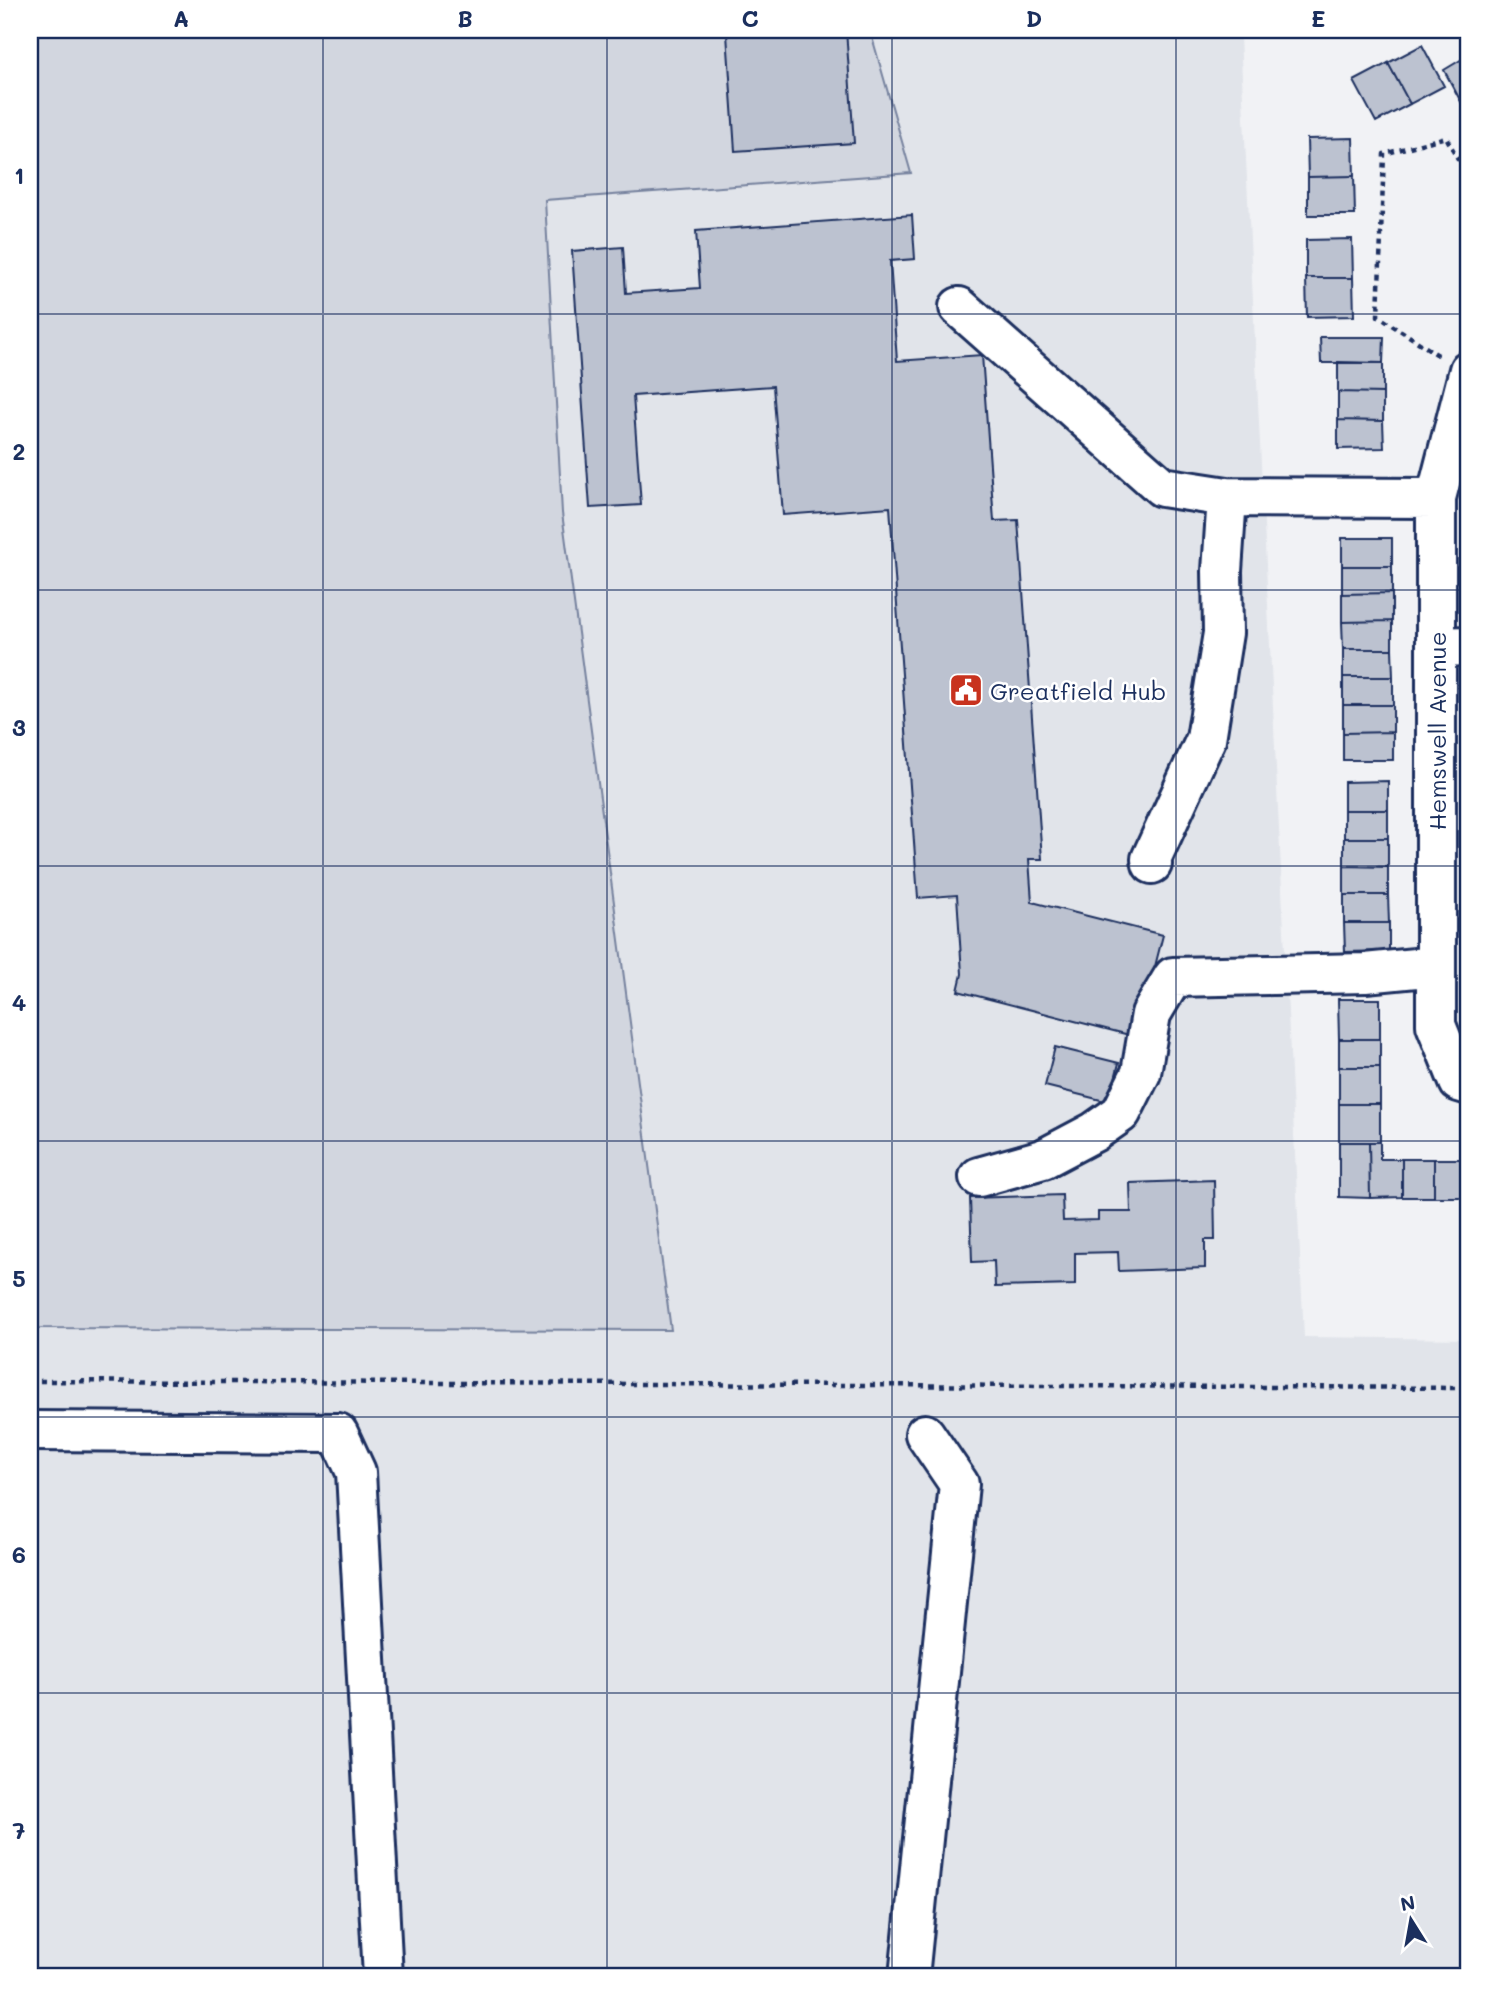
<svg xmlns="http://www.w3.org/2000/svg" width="1499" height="2007" viewBox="0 0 1499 2007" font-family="Mali,sans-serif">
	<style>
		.built { fill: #e1e4ea }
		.green { fill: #d2d6df; stroke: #76829e; stroke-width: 2 }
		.building { fill: #bcc2d0; stroke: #1b2f5e; stroke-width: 2 }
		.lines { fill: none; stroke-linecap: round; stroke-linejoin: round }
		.minor-casing { stroke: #1b2f5e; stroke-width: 44 }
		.path { stroke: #1b2f5e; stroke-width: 4.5; stroke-dasharray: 5 5; stroke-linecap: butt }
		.minor { stroke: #fff; stroke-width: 38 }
		.grid { fill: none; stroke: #1b2f5e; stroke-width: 2; stroke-opacity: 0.55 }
		.labels { text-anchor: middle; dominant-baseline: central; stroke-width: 5; stroke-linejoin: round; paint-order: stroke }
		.poi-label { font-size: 24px; fill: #1b2f5e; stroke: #fff; text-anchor: start }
		.street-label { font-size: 24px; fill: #1b2f5e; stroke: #fff }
		.neatline { fill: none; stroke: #1b2f5e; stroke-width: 2.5 }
		.grid-label { font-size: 23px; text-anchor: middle; font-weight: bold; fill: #1b2f5e }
	</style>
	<rect width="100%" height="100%" fill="#f1f2f5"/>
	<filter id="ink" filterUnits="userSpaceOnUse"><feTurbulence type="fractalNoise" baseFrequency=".0143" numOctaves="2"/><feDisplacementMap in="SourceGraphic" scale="14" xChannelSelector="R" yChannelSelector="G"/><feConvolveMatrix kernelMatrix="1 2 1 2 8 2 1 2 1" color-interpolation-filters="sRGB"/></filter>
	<g filter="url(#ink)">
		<path class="built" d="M 870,30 L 1338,30 L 1240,37 L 1304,1337 L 1469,1339 L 1469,1977 L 30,1977 L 30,1328 L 671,1330 L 562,513 L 545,199 L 910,173 Z"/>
		<path class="green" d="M 30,30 L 870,30 L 911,173 L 545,200 L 562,513 L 671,1330 L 30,1328 Z"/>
		<path class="building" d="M 786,30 L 846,30 L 854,143 L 735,151 L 727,34 Z
			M 1422,45 L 1444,86 L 1410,104 L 1388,63 Z
			M 1469,55 L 1469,92 L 1459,98 L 1444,70 Z
			M 1388,63 L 1410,104 L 1376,122 L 1354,81 Z
			M 1469,92 L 1469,116 L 1459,98 Z
			M 1353,138 L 1354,176 L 1308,177 L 1307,139 Z
			M 1354,176 L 1355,215 L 1308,215 L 1308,177 Z
			M 912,215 L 915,259 L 890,261 L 897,361 L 982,355 L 994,521 L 1018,520 L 1042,859 L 1029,859 L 1032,902 L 1163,935 L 1137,1037 L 958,991 L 962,974 L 957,895 L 918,898 L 890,507 L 783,515 L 773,386 L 633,396 L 641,505 L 590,508 L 572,251 L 623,247 L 626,293 L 700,288 L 696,231 Z
			M 1352,239 L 1353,278 L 1306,278 L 1306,240 Z
			M 1306,278 L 1353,278 L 1354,316 L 1307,317 Z
			M 1320,337 L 1384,337 L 1383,363 L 1321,363 Z
			M 1338,362 L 1383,363 L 1383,393 L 1338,392 Z
			M 1338,392 L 1383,393 L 1383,421 L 1338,420 Z
			M 1338,420 L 1383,421 L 1384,448 L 1338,449 Z
			M 1342,538 L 1392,538 L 1392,566 L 1342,566 Z
			M 1342,566 L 1392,566 L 1392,593 L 1342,594 Z
			M 1392,593 L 1392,621 L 1342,622 L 1342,594 Z
			M 1392,621 L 1392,649 L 1343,649 L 1342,622 Z
			M 1343,649 L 1392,649 L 1393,677 L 1343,677 Z
			M 1343,677 L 1393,677 L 1393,705 L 1343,705 Z
			M 1343,705 L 1393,705 L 1393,732 L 1343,733 Z
			M 1393,732 L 1393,760 L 1343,760 L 1343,733 Z
			M 1464,776 L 1469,776 L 1469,811 L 1465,812 Z
			M 1388,781 L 1388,810 L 1344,810 L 1344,782 Z
			M 1344,810 L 1388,810 L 1388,838 L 1344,838 Z
			M 1344,838 L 1388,838 L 1388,867 L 1344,866 Z
			M 1344,866 L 1388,867 L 1388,895 L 1344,895 Z
			M 1344,895 L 1388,895 L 1389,923 L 1344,923 Z
			M 1344,923 L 1389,923 L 1389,951 L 1345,952 Z
			M 1338,999 L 1380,999 L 1380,1039 L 1339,1039 Z
			M 1339,1039 L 1380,1039 L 1380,1067 L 1339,1067 Z
			M 1055,1047 L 1119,1063 L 1109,1102 L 1045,1086 Z
			M 1339,1067 L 1380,1067 L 1380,1104 L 1339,1104 Z
			M 1339,1104 L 1380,1104 L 1380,1142 L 1339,1142 Z
			M 1339,1142 L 1369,1142 L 1370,1198 L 1339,1197 Z
			M 1369,1142 L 1380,1142 L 1380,1159 L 1402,1159 L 1402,1197 L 1370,1198 Z
			M 1402,1159 L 1434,1159 L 1434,1197 L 1402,1197 Z
			M 1434,1159 L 1469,1159 L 1469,1197 L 1434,1197 Z
			M 1214,1180 L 1215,1240 L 1205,1240 L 1205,1268 L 1119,1271 L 1118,1252 L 1075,1253 L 1075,1285 L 995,1287 L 994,1261 L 972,1262 L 970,1198 L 1062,1195 L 1063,1221 L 1098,1220 L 1098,1212 L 1131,1212 L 1130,1183 Z"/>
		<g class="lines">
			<g class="minor-casing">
				<path id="minor" d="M 959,307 L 1162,487 L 1227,497 L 1436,498
					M 1469,370 L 1436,498 L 1436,1025 L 1459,1082 L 1469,1085
					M 1437,647 L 1469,646
					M 1152,864 L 1151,859 L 1206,739 L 1223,633 L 1222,571 L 1227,497
					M 979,1177 L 1043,1159 L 1094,1132 L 1121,1113 L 1141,1073 L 1151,1014 L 1173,977 L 1365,973 L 1436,966
					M 30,1431 L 338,1433 L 356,1472 L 383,1977
					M 909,1977 L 959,1484 L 925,1434"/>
			</g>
			<path class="path" d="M 1438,355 L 1378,316 L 1384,154 L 1446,137 L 1469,179
				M 30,1381 L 1469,1388"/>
			<use href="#minor" class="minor"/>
		</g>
	</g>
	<path class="grid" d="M 323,30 L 323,1977M 607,30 L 607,1977M 892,30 L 892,1977M 1176,30 L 1176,1977M 30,314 L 1469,314M 30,590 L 1469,590M 30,866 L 1469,866M 30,1141 L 1469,1141M 30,1417 L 1469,1417M 30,1693 L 1469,1693"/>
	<defs>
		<g id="civic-square" transform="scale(1.75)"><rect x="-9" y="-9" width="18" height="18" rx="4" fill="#c8321e" stroke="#fff"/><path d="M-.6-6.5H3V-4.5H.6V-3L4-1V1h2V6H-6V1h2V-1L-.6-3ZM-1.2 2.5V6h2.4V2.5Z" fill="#fff"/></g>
	</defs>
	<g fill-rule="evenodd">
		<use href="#civic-square" x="966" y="690"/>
	</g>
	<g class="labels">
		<g class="poi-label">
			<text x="990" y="690">Greatfield Hub</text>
		</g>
		<g class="street-label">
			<text transform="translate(1436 731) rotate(-90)">Hemswell Avenue</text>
		</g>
	</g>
	<rect width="1499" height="2007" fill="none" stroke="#fff" stroke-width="77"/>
	<g transform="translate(1411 1920) rotate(349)" stroke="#ffffff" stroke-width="5" paint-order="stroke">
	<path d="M0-5L12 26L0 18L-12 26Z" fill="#1b2f5e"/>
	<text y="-10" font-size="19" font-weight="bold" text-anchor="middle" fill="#1b2f5e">N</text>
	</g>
	<rect x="38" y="38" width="1422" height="1930" class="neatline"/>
	<g class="grid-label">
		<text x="181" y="27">A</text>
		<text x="465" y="27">B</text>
		<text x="750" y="27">C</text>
		<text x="1034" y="27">D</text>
		<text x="1318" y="27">E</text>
		<text x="19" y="184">1</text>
		<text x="19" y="460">2</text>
		<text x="19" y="736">3</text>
		<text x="19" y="1011">4</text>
		<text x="19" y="1287">5</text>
		<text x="19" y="1563">6</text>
		<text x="19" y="1839">7</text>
	</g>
</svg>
